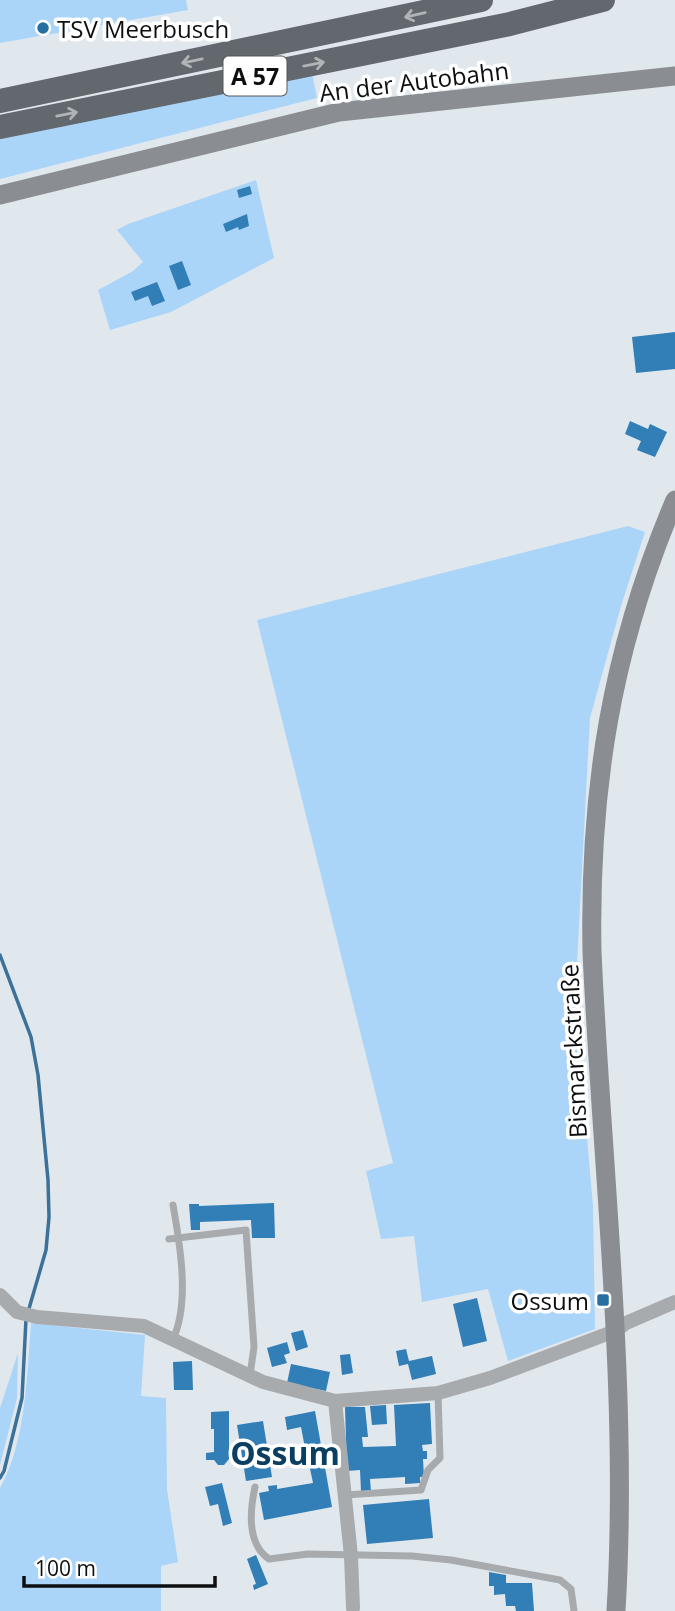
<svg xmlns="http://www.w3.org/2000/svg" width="675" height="1611" viewBox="0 0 675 1611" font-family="'Open Sans',sans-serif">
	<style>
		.green { fill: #aad5f9 }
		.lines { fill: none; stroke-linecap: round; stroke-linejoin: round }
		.stream { stroke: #3c7199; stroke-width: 3.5 }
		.building { fill: #327eb6 }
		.lane { stroke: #a8abae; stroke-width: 7 }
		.street { stroke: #a8abae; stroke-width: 14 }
		.secondary { stroke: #8a8e92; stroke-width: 19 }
		.highway { stroke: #62686d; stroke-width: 24 }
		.oneway { stroke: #b0b4b6 }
		.poi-dot { fill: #276fa3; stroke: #fff; stroke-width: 2.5 }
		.labels { text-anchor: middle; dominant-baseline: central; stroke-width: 7; stroke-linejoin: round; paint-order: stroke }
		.shield { fill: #fff; stroke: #555658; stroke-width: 2 }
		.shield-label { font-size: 23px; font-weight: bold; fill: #0c0e10 }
		.poi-label { font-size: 24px; fill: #0c0e10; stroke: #fff; text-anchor: start }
		.street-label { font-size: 24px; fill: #0c0e10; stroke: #fff }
		.district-label { font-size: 32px; font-weight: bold; fill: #0b3f62; stroke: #fff }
	</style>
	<rect width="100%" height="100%" fill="#e1e8ed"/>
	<path class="green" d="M 0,0 L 186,0 L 188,10 L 0,43 Z
		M 312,73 L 317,98 L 0,179 L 0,136 Z
		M 256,180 L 274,258 L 171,312 L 110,330 L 98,290 L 133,271 L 143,262 L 117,230 L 128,224 Z
		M 628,526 L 645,532 L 621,606 L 590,718 L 575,1001 L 593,1206 L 595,1329 L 508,1361 L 488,1289 L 422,1302 L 414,1236 L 381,1239 L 366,1171 L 393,1163 L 257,620 Z
		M 31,1323 L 145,1335 L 141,1396 L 166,1398 L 167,1489 L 178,1562 L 161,1566 L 161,1611 L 0,1611 L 0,1488 C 26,1442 27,1375 31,1323 Z
		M 18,1353 L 17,1398 L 0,1465 L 0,1408 Z"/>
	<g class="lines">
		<path class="stream" d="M 0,955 L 31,1037 L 38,1075 L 48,1180 L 49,1217 L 46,1250 L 28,1312
			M 0,1478 L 4,1471 L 22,1398 L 26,1319"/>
	</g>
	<path class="building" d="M 250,186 L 252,194 L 239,198 L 237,190 Z
		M 247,214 L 249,226 L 239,230 L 238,227 L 226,232 L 223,224 Z
		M 182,261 L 191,285 L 178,290 L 169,266 Z
		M 157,282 L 165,301 L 152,306 L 148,296 L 135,301 L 131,292 Z
		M 675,332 L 675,369 L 636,373 L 632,337 Z
		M 630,421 L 648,429 L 650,424 L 667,432 L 655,457 L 637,450 L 641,441 L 625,434 Z
		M 274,1203 L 275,1238 L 252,1238 L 251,1220 L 200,1222 L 200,1230 L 191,1230 L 189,1204 L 199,1204 L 199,1206 Z
		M 477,1298 L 487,1341 L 463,1347 L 453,1304 Z
		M 303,1330 L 308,1347 L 296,1351 L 291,1333 Z
		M 287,1342 L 290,1353 L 284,1355 L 287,1363 L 272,1367 L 267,1348 Z
		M 406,1349 L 409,1361 L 432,1356 L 436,1374 L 412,1380 L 408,1364 L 399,1366 L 396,1351 Z
		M 350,1354 L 353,1373 L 342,1375 L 340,1355 Z
		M 192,1361 L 193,1390 L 174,1390 L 173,1362 Z
		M 291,1364 L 330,1372 L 326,1391 L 287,1383 Z
		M 430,1403 L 432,1444 L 422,1445 L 423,1451 L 427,1451 L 427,1459 L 423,1459 L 424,1477 L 420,1477 L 420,1483 L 405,1484 L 405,1477 L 370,1479 L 371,1491 L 361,1491 L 360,1470 L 347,1471 L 345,1407 L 365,1407 L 368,1437 L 362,1437 L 363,1447 L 396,1446 L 394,1405 Z
		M 386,1405 L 387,1424 L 372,1425 L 370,1406 Z
		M 229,1411 L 229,1459 L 224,1465 L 218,1465 L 214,1460 L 206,1460 L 206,1453 L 214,1452 L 214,1429 L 211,1429 L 211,1412 Z
		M 315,1411 L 332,1507 L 264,1520 L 259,1493 L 269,1491 L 268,1486 L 277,1485 L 277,1489 L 313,1483 L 308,1459 L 300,1460 L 298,1449 L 305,1448 L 301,1427 L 287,1430 L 285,1417 Z
		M 263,1421 L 272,1477 L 246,1481 L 237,1425 Z
		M 222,1483 L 232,1523 L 223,1526 L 218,1504 L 210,1506 L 205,1487 Z
		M 429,1499 L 433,1538 L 367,1544 L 363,1505 Z
		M 256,1555 L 268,1584 L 254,1590 L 253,1585 L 256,1584 L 247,1559 Z
		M 489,1572 L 506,1575 L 506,1583 L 532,1583 L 534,1611 L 516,1611 L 515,1606 L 506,1606 L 505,1594 L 494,1595 L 494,1586 L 489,1586 Z"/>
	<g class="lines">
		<path class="lane" d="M 173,1205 C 180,1244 190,1303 173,1339
			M 169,1239 L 246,1230 L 254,1347 L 250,1375
			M 255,1487 C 250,1510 247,1544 269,1559 L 308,1554 L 412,1556 L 451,1560 L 560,1580 L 571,1589 L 574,1611
			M 345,1495 L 421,1490 L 428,1470 L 440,1458 L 438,1393"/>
		<path class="street" d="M 0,1295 L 17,1312 L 37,1317 L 144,1326 L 263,1382 L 335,1401 L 438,1393 L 490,1378 L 615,1331 L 626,1323 L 675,1302
			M 335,1401 L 351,1556 L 353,1608"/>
		<path class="secondary" d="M 0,195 L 339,112 L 675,76
			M 616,1611 C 629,1392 602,1171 592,952 C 589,790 611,650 675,500"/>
		<path class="highway" d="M 0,101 L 481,0
			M 0,127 L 510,24 L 603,0"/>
	</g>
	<defs><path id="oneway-shaft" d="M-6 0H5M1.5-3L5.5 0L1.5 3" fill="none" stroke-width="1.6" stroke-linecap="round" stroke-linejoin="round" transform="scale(1.75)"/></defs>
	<g class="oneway">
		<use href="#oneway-shaft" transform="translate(415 15) rotate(167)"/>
		<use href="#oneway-shaft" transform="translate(192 61) rotate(168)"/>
		<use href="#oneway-shaft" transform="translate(314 64) rotate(-11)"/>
		<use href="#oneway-shaft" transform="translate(67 114) rotate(-11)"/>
	</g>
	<g class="poi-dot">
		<circle cx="43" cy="28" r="7"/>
		<rect x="596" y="1293" width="14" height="14" rx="3.5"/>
	</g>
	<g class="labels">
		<rect class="shield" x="223.5" y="56.5" width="63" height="39" rx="5"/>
		<g class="shield-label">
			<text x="255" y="76">A 57</text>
		</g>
		<g class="poi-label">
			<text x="57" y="28">TSV Meerbusch</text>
			<text x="589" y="1300" text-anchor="end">Ossum</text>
		</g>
		<g class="street-label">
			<text transform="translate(414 81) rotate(-7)">An der Autobahn</text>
			<text transform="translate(573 1051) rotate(-93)">Bismarckstraße</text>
		</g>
		<g class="district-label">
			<text x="285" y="1452">Ossum</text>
		</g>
	</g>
	<path d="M24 1576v10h191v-10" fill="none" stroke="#0c0e10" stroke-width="3.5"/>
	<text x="35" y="1576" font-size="21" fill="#0c0e10" stroke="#ffffff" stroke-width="5" paint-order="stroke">100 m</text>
</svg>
